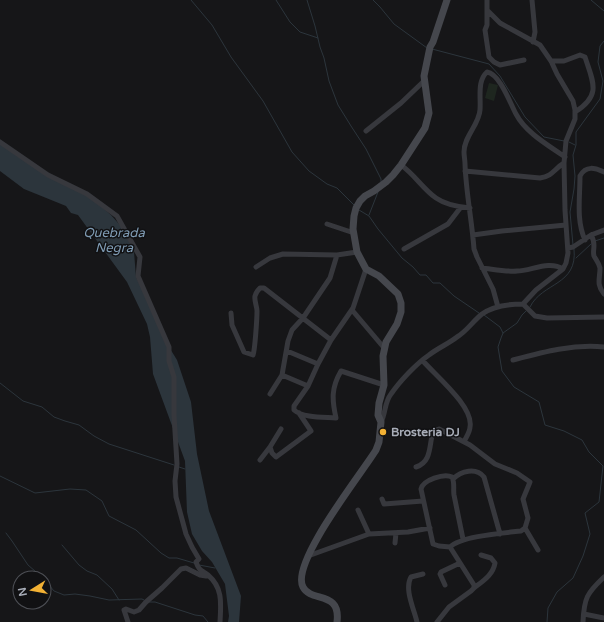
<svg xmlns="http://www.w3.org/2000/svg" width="604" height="622" viewBox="0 0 604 622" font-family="'Varela Round',sans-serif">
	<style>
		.green { fill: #1e261f }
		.water { fill: #2c353c }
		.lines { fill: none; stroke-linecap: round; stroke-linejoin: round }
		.stream { stroke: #2c353c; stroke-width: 1 }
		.minor { stroke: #37383d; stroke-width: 5 }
		.secondary { stroke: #45474d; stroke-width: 7 }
		.poi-dot { fill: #f2b134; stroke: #111113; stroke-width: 1.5 }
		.labels { text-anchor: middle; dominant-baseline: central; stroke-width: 3; stroke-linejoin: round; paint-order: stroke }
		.poi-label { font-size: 12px; font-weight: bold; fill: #a8adb8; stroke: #111113; text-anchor: start }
		.water-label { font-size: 13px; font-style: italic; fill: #7f9bb3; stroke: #111113 }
	</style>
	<rect width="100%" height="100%" fill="#161618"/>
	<path class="green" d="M 489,83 L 498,85 L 494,101 L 485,98 Z"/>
	<path class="water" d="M 0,142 L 48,175 L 87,194 L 111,215 L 126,232 L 134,252 L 136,277 L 158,320 L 169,347 L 177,360 L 191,402 L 197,454 L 209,511 L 241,596 L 239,622 L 228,622 L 229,616 L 225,584 L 212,562 L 202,551 L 192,534 L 187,512 L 185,461 L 153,374 L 150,337 L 147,324 L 127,282 L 78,215 L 71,213 L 66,206 L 24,189 L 0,171 Z"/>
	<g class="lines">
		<path class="stream" d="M 191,0 L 212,25 L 231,57 L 263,101 L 292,152 L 309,171 L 327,184 L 337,188 L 354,205
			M 276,0 L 290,22 L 300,32 L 318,38
			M 307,0 L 315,26 L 320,47 L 324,58 L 329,81 L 338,105 L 351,126 L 366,149 L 381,179 L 381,182
			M 373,0 L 380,7 L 394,24 L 427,48
			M 591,0 L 604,11
			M 432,49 L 489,64 L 500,76 L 525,117 L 544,137 L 564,141
			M 569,142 L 575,145
			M 359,210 L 369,216 L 378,229 L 402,258 L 413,267 L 420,275 L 426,275 L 433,283 L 440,283 L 454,296 L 479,313
			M 369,215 L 378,192
			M 595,241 L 604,238
			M 573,245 L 570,212 L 574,189 L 575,176 L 573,155 L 576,145 L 576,132 L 600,99 L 603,81 L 598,62 L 600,46 L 604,41
			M 576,258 L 591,244
			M 530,307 C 542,282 578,286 574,249
			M 526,311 L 522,315 L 517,323 L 503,333 L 501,338 L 498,347 L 502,371 L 514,387 L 539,402 L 545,425 L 564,431 L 582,440 L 589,452 L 603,466 L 599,502 L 585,513 L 590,534 L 583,556 L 573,578 L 557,592 L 548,608 L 547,622
			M 484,315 L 500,327 L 503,333
			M 0,383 L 23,401 L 42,407 L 54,417 L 65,421 L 79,425 L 94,436 L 109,444 L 174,465
			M 179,467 L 185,469
			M 0,476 L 35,493 L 70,489 L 86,490 L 102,501 L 109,516 L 136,530 L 161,553 L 169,558 L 177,558 L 194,563
			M 6,533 L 12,541 L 28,565 L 43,578
			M 62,545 L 79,565 L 87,571 L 97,575 L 112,589 L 119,600
			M 199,565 L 215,568
			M 44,579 L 54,591 L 64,595 L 75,594 L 90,596 L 109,600 L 142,599 L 144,600
			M 149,602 L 155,602 L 195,615 L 203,616 L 208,622"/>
		<path class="minor" d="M 487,0 L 487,25 L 485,30 L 489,57 L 494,62 L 500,65 L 524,60
			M 532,0 L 535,32 L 533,42
			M 488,11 L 500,23 L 540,45 L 551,61 L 557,74 L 573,101 L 575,110 L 575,119 L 566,141 L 564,163 L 565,210 L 568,253 L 566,263 L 563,269 L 536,290 L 523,304
			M 551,61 L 564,61 L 580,55 L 585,57 C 593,82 602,95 575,112
			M 366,131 L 401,103 L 424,81
			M 0,142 L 48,175 L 87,194 L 117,216 L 140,257 L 138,276 L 169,347 L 169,361 L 174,377 L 174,415 L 177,464 L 175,481 L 176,497 L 186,534 L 192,547 L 199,559 L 196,562 C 199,571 202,570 208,575 C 223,588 221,603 220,622
			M 401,165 C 415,175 423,189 436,198 C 446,205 459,207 470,208
			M 465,171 L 540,178 C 553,176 554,169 564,163
			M 327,224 L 354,233
			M 473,235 L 502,231 L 566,225
			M 591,235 L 604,230
			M 585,240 C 576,220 580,198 580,176 C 586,165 595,168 604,172
			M 568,248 L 573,247 L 591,235 C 597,245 592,249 594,256 C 596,260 599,263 600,268 C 600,279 596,284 604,294
			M 404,249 L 448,224 L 461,207
			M 256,267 L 270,258 L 283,254 L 337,255 L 357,252
			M 482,268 C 492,269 507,272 517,271 C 531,271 549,260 563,269
			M 366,269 L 353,308 L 331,340 L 318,364 L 308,386 L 294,406 L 294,410 C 303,418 324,417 336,418 C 332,400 331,388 341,371 L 384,385
			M 498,307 L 493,289 L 477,257 L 474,249 C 472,221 466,193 465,164 C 465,160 464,156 464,152 C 464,136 479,125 480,110 C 481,97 477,81 487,72 C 500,74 510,103 516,114 C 526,133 548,145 565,157
			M 352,310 L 385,349
			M 231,313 L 232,325 L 244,352 L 253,355 C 255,350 257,318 257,311 C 257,306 254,301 255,296 C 256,292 258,290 260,288 L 264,288 L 331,340
			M 287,351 L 318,364
			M 513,360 C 543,352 572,344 604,347
			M 423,361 C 436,376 474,407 470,427 C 470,432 466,437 464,442
			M 282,375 L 308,386
			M 270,394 L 282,375 L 288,341 L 292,330 L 303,318 L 330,278 L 337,255
			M 381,422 C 386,413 384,403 391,394 C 400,381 416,364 429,355 C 438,348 448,344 457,337 C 467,331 473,321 482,314 C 493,306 509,304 523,304 L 535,316 L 547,318 L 604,317
			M 281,429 L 270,447 L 272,453 L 276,457 L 311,431 L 299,413
			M 260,460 L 270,447
			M 416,467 C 432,462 429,445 433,431 L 439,429 L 470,445 L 495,464 L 517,473 L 530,482 L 523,499 L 528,518 L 525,528 L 521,531 C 504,533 461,536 450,547
			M 453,479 C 461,471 476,467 484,477 L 500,534
			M 382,499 L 384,504 L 423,501
			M 358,510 L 369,534
			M 525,528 L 538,550
			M 395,543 L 396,533
			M 308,556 L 369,534 L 408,532 L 430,528
			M 445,585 L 440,574 L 441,572 L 460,563
			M 474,588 C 483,581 493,575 495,563 L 491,558 L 481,555
			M 584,614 L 604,618
			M 128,622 L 124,610 L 126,609 L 134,612 L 139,610 L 146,602 L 162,588 L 181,569 L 186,568 L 200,575 L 206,576
			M 417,622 C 414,609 404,589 411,577 L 423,574
			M 437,622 L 449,607 L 471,591 L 474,588 L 474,585 L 450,547 L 439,546 L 433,544 L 421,489 C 423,480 444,473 452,477 C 455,483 453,489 454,495 C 457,510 460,525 463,539
			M 583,622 C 584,598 587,593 604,577"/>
		<path class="secondary" d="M 337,622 C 341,590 311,603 303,587 C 290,563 362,473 376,450 L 379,442 L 381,422 L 378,415 L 379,403 L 384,385 L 383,356 L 386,342 L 397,324 L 401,312 L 401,303 L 398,294 L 379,276 L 366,269 L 357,252 L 353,229 L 354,216 L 356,208 L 360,201 L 365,196 L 374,191 L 386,182 L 393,175 L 401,165 L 425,128 L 429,113 L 424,76 L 430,47 L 433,42 L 447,0"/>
	</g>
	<circle class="poi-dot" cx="383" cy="432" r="4"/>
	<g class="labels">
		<g class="poi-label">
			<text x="391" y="432">Brosteria DJ</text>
		</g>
		<g class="water-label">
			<text x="114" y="233">Quebrada<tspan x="114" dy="15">Negra</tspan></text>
		</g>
	</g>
	<g transform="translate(32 590) rotate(259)"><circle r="19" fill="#111113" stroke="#4d4f55"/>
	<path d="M0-3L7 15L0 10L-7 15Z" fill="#f2b134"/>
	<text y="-6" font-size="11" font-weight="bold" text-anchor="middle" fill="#a8adb8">N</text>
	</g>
</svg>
